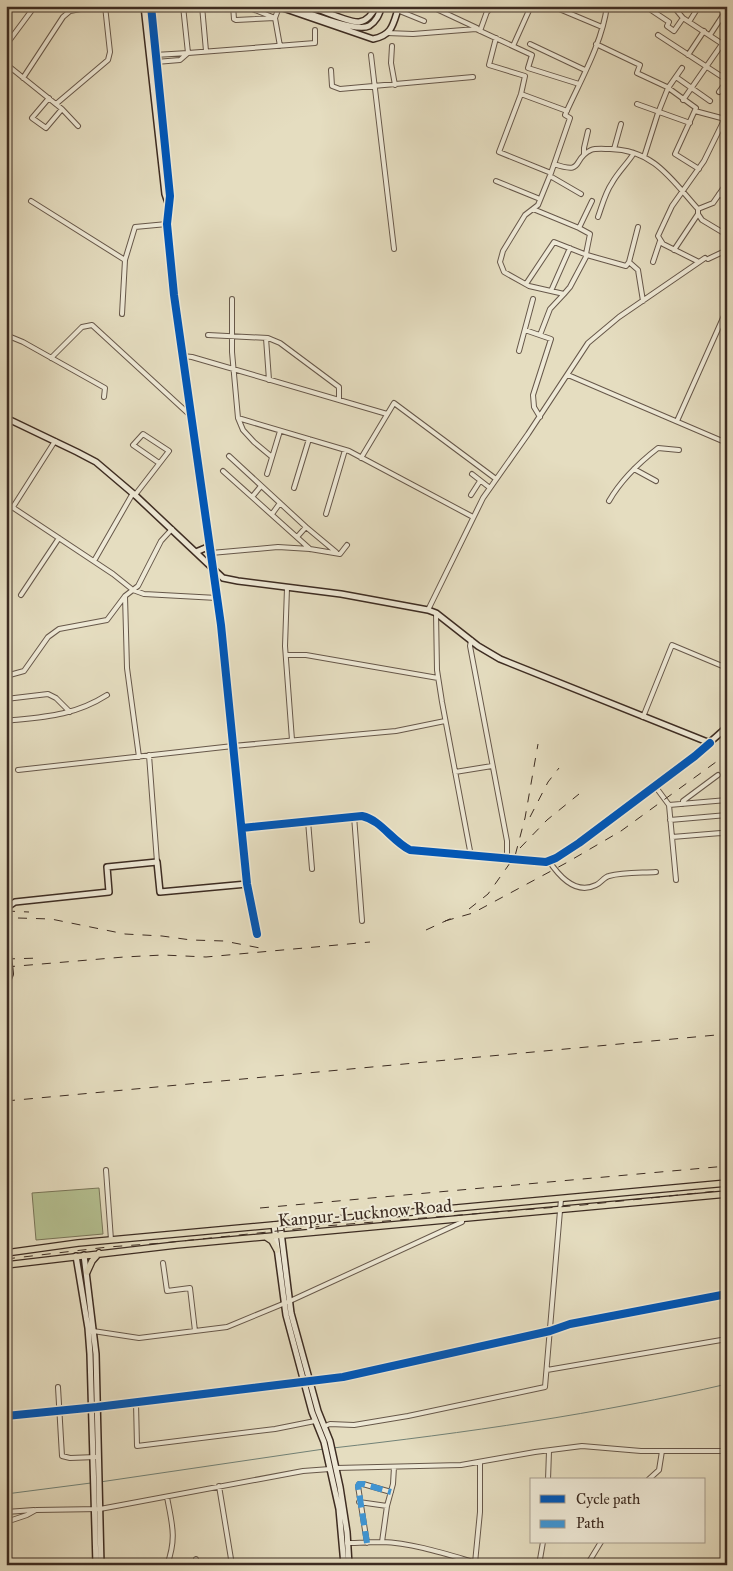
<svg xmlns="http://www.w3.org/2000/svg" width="733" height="1571" viewBox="0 0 733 1571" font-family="'IM FELL Great Primer',serif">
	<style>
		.green { fill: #b5c192; stroke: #79765a }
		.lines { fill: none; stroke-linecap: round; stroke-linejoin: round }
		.stream { stroke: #728277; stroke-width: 1 }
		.street-casing { stroke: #67584a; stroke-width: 6 }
		.secondary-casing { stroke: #3d2c22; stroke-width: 8 }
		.primary-casing { stroke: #3d2c22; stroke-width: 8 }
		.street { stroke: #eee9d6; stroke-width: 4 }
		.secondary { stroke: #eee9d6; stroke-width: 5 }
		.primary { stroke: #e5ddc0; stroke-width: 5.5 }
		.rail { stroke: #3d2c22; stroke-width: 1; stroke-dasharray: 9 9; stroke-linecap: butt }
		.quiet { stroke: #3f96d5; stroke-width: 6; stroke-dasharray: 12 6; stroke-linecap: butt }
		.cycleway-casing { stroke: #eee9d6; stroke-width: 11 }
		.cycleway { stroke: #0057b8; stroke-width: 8 }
		.labels { text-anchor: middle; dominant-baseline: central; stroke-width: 4; stroke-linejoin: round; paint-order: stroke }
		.street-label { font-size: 18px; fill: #3d2c22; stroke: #eee9d6 }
	</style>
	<rect width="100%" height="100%" fill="#e5ddc0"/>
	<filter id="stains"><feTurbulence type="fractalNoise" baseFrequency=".004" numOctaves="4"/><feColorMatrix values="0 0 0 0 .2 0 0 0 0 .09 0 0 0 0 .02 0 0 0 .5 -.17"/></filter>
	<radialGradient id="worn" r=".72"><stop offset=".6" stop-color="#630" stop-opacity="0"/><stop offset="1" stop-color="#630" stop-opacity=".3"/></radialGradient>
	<path class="green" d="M 99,1188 L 103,1234 L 36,1240 L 32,1193 Z"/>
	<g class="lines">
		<path class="stream" d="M 333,1448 C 464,1433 599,1414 727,1384
			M 100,1482 L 324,1449
			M 6,1494 L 91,1483"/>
		<g class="street-casing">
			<path id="street" d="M 183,6 L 188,53 L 315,43 L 315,30
				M 202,6 L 206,51
				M 233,6 L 234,19 L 236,20 L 275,18 L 279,7
				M 245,6 L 275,18 L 280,46
				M 430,6 L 477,28
				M 476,6 L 488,11
				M 552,6 L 602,27
				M 645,6 L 669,22 L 667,26 L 674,31 L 683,18
				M 673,6 L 683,18 L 727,47
				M 183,8 L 203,6
				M 397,10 L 424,21
				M 689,22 L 699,6
				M 480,31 L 489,6
				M 387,33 L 413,34 L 476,29 L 532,55 L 528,68 L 579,84
				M 658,35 L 727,80
				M 710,35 L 727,9
				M 496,38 L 489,65 L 525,76 L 521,94 L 499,152 L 551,173
				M 530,44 L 585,70
				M 596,44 L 640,65 L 637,73 L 667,87 L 696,108 L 675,154 L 699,169
				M 6,45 L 35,6
				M 392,46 L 391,63 L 395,85
				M 513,46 L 531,6
				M 155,55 L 188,53
				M 371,55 L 394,249
				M 688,55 L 704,31
				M 156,62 L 180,60 L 188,53
				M 6,64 L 62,109 L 78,126
				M 331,70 L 332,86 L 340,89 L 473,77
				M 676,77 L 710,101
				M 23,78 L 63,17 L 70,11 L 96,6
				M 719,92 L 727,81
				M 521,94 L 567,111
				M 49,98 L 32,118 L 46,128 L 62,109
				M 683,100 L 727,37
				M 56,104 L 108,60 L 110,52 L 105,6
				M 637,104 L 690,123
				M 695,111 L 725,119
				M 614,149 L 621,124
				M 584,154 L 584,148 L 588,131
				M 644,157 L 658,113 L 668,88 L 682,68
				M 554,164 C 586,175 571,159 591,150 C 596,148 604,149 610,149 C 654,150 671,179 698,209 L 698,214 L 702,220 L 727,235
				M 550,176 L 581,194
				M 496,181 L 540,199
				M 719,194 L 727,199
				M 31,201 L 125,260
				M 533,209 L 579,228 L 592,201
				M 698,209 L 713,203 L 727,183
				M 598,217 C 602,206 605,193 612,183 C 618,172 627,164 634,153
				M 638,227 L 629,262 L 638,270 L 643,301
				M 579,228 L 590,234 L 586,254
				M 674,250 L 698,214
				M 708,259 L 727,250
				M 653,262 L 660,241
				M 699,262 L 663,244 L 658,236 L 672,206 L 704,161 L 727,114
				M 526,284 L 554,242 L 587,255 L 626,266 L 629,262
				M 551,291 L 570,248
				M 564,294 L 570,287 L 587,255
				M 232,299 L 232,352 L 238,418 L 243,430 L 254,442 L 272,457
				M 122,314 L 125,260 L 135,227 L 167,224
				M 525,330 L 551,339 L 533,395 L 534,407 L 540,417
				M 6,335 L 23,342 L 105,388 L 104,397
				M 208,335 L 268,338 L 280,343 L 339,387 L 339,400
				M 540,335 L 550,309 L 564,294 L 529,286 L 504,272 L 500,262 L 503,251 L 525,215 L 538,205 L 551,173 L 570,118 L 565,115 C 580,81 602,44 607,6
				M 266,338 L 269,380
				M 519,351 L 533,299
				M 183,356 L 192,357 L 387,414
				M 51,358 L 82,327 L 92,325 L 191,416
				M 568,375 L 727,443
				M 238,418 L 349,451 L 473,517
				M 677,421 L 727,309
				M 229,456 L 306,527 L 336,552
				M 361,458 L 394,403 L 496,479
				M 634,469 L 656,481
				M 223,471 L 310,549
				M 267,474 L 280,431
				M 472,474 L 490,488
				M 294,488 L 309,439
				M 135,495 L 169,451 L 143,434 L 133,445 L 159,463
				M 471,495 L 480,481
				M 252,497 L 261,486
				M 609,501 C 621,480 640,462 658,448 L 679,450
				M 6,503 L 113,574 L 133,590 L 144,594 L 217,598
				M 13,507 L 55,441
				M 272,514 L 280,503
				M 326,514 L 345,450
				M 297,537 L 306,527
				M 211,553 L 278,547 L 310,549 L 340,554 L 347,545
				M 94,561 L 133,493
				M 287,588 L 285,646 L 292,740
				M 21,595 L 59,538
				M 428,610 L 483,498 L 528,434 L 588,343 L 619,317 L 705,258
				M 436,613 L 437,670 L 442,702 L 471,856
				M 471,640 L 470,646 L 507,841 L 507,859
				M 286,655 L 306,655 L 438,678
				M 6,676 L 24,671 L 48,637 L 59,629 L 107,620 L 125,596
				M 6,699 L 48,694 L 56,698 L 70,712
				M 643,717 L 672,645 L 727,668
				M 6,721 C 44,717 74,716 107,695
				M 149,755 L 157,862
				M 139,757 L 127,668 L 125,596 L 138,586 L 161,541 L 172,529
				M 18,770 L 233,746 L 396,731 L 445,721
				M 455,772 L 492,766
				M 655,786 L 669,805 L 676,880
				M 683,804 L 683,801 L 718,775
				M 669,805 L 727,800
				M 354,816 L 362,921
				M 670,820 L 727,815
				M 308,821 L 312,869
				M 672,837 L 721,833 L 727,834
				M 549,861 C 559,876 576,895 596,885 C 601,883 604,877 609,876 C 623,872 641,873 656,872
				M 247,884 L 257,934
				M 106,1170 L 111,1240
				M 163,1263 L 167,1291 L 190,1288 L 195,1331
				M 93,1331 L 139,1338 L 227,1327 L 290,1301 L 462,1222 L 462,1219
				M 547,1370 L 727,1339
				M 58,1387 L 62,1456 L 70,1458 L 96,1457
				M 136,1403 L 137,1446 L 275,1429 L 315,1421
				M 6,1416 L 97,1407 L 343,1377 L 550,1331 L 570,1324 L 727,1294
				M 325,1426 L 330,1424 L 354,1425 L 408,1416 L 545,1387 L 561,1199
				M 336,1468 L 461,1465 L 535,1452 L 582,1446 L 641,1451 L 727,1451
				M 548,1480 L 549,1451
				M 648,1480 L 659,1470 L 662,1451
				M 219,1486 L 232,1565
				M 167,1497 C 172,1524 177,1538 167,1565
				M 359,1502 L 387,1506
				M 6,1512 L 34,1510
				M 6,1522 L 27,1515 L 36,1510 L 100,1509 L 303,1471 L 330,1469
				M 382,1542 L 387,1506 L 393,1484 L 394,1467
				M 347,1543 C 359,1543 371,1542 382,1542 C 415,1543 452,1556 484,1565
				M 367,1543 L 358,1486 L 359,1484 L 363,1484 L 391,1492
				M 196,1559 L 197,1565
				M 475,1563 L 480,1512 L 480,1462
				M 539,1565 L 543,1542
				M 587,1565 L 601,1542"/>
		</g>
		<g class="secondary-casing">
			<path id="secondary" d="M 144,6 L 165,194 L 168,203
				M 277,6 L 373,39 C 393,35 393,24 399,6
				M 289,6 C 305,12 356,33 369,26 C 377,21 379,14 382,6
				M 310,6 C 321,10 350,23 359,22 C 367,21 373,13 376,6
				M 6,418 L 77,452 L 96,462 L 136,496 L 223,578 L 238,581 L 341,594 L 428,610 L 436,613 L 478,646 L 500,659 L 710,743
				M 196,552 L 210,546
				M 242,828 L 362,816 C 381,820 392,841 410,850 L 546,862 C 570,853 592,833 613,818 C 652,789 691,760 727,727
				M 6,912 L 9,906 L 15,902 L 109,892 L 107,867 L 157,862 L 160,892 L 247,884 L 221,625 L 174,295 L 167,224 L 170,196 L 151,6
				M 6,936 L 10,974 L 6,984
				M 280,1224 L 291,1313 L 318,1411 L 330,1441 L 340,1487 L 347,1532 L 349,1565
				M 274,1225 L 286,1315 L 312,1412 L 324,1442 L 330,1469 L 339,1509 L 344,1565
				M 84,1255 L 96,1354 L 101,1565
				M 76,1256 L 88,1328 L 90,1354 L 96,1565"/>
		</g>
		<g class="primary-casing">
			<path id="primary" d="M 266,1237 L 272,1241 L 277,1250
				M 6,1253 L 78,1243 L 727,1183
				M 6,1265 L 176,1245 L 727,1194
				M 87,1272 L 92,1261 L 99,1253"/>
		</g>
		<use href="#street" class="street"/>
		<use href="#secondary" class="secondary"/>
		<use href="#primary" class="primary"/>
		<path class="rail" d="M 530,817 L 548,782 L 559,768
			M 520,848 L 547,820 L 579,794
			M 469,909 L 488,894 L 515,856 L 525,818 L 538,744
			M 6,911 L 29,912
			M 18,918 L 51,919 L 125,934 L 162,936 L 191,940 L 224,941 L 260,948
			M 445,921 L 473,913 L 566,863 L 621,831 L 727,754
			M 426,930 L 452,918
			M 6,959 L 41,958
			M 6,967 L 124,957 L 163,955 L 206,957 L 370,942
			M 6,1101 L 727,1034
			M 260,1208 L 727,1166
			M 6,1259 L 108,1247 L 163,1243 L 325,1226 L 583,1205 L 727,1190"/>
		<path class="quiet" d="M 367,1543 L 358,1486 L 359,1484 L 363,1484 L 391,1492"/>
		<g class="cycleway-casing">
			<path id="cycleway" d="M 151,6 L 170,196 L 167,224 L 174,295 L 221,625 L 247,884 L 257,934
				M 242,828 L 362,816 C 381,820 392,841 410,850 L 546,862 L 556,858 L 579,843 L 695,756 L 710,743
				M 6,1416 L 97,1407 L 343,1377 L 550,1331 L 570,1324 L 727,1294"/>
		</g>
		<use href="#cycleway" class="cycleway"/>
	</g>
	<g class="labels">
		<g class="street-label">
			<text transform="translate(365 1213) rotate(-5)">Kanpur-Lucknow Road</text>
		</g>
	</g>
	<rect width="733" height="1571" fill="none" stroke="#e5ddc0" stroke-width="25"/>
	<rect x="8" y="8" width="718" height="1556" fill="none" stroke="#3d2c22" stroke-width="2.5"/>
	<rect x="12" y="12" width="708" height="1546" fill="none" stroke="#3d2c22"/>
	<rect x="530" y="1478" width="175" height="65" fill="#eee9d6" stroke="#a79d8e"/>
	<rect x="540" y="1495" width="25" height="8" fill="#0057b8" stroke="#a79d8e"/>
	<text x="576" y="1504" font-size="15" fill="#3d2c22">Cycle path</text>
	<rect x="540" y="1520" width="25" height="8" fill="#3f96d5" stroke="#a79d8e"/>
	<text x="576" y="1528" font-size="15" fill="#3d2c22">Path</text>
	<rect width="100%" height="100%" filter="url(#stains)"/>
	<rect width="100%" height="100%" fill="url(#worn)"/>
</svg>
